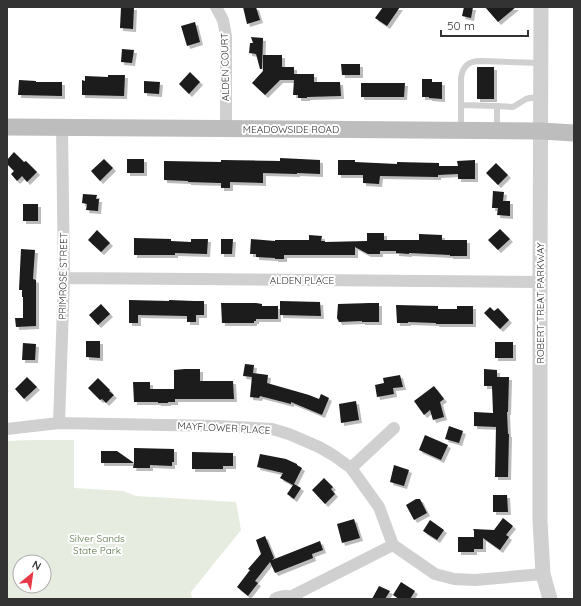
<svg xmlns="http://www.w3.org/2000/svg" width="581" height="606" viewBox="0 0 581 606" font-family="Quicksand,sans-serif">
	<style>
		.green { fill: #e6ecdf; fill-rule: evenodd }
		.building { fill: #1a1a1a; filter: url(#shadow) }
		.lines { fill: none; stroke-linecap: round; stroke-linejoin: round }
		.service { stroke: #d0d0d0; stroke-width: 6 }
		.minor { stroke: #d0d0d0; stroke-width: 12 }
		.tertiary { stroke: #d0d0d0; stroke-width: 15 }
		.secondary { stroke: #bdbdbd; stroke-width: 17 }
		.labels { text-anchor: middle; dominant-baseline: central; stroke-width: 4; stroke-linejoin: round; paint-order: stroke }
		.street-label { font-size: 10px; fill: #333; stroke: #fff }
		.park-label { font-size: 10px; fill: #56703f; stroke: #fff }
	</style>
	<defs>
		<filter id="shadow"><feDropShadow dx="3" dy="3" stdDeviation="0" flood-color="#0004"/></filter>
	</defs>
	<rect width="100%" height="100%" fill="#fff"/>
	<path class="green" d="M 33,440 L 74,440 L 74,488 L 123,491 L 136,496 L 236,502 L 241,530 L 191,592 L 192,599 L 7,599 L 7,441 ZM 20,562 L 44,562 L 44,586 L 20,586 Z"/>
	<path class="building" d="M 121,7 L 134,7 L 133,29 L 120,28 Z
		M 243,7 L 256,7 L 260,20 L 247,24 Z
		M 383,7 L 400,7 L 387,26 L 375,18 Z
		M 464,7 L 473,7 L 471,18 L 462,16 Z
		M 485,7 L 516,7 L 498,22 Z
		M 195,22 L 200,42 L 187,46 L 181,26 Z
		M 251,37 L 263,38 L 262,69 L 260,69 L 256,54 L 249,53 L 250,43 L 253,43 Z
		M 122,49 L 134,50 L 132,63 L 121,62 Z
		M 263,55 L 282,55 L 282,67 L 294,67 L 294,74 L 314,74 L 314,82 L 340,82 L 341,96 L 307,97 L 307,98 L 298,98 L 298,95 L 293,95 L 294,80 L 280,80 L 265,95 L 252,83 L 263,71 Z
		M 341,64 L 360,64 L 360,75 L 342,75 Z
		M 477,67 L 494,67 L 494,99 L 477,99 Z
		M 190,72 L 200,82 L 189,94 L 179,84 Z
		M 108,75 L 125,75 L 124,96 L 82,95 L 82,80 L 85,81 L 85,76 L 108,77 Z
		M 422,79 L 432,79 L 432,82 L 442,82 L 442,99 L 429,98 L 429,97 L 422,97 Z
		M 19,80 L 36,81 L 36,82 L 62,82 L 62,96 L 18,95 Z
		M 144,81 L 160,82 L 159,94 L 144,93 Z
		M 361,83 L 405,83 L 404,97 L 361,97 Z
		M 14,152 L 24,162 L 26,161 L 37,172 L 27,182 L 22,176 L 17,181 L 11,174 L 14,171 L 7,164 L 7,160 Z
		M 280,158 L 320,160 L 320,174 L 297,173 L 297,174 L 263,173 L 263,183 L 230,182 L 230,188 L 221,188 L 221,183 L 188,182 L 188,181 L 164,180 L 164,161 L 221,162 L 221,160 L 280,161 Z
		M 104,159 L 113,168 L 100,181 L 91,171 Z
		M 127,159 L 144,159 L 144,173 L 127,173 Z
		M 338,160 L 355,160 L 355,162 L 397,164 L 397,162 L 439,163 L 439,166 L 458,166 L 457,161 L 475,160 L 475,179 L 458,179 L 458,174 L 438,175 L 438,177 L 380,176 L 379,184 L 363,183 L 363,175 L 338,175 Z
		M 496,163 L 508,175 L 498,185 L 486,173 Z
		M 493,191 L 504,192 L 503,201 L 510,201 L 510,216 L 497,215 L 498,208 L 492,208 Z
		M 83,194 L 97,195 L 96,199 L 99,199 L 98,211 L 86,210 L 87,204 L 82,203 Z
		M 23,204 L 38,204 L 38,221 L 23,221 Z
		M 500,229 L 510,239 L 498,250 L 488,240 Z
		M 97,230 L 110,243 L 101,252 L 88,240 Z
		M 367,233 L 384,233 L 384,240 L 419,240 L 419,234 L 442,235 L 442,240 L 467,240 L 467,256 L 450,256 L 450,255 L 409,253 L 409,254 L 396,253 L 396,251 L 380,251 L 380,254 L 368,254 L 355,247 L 355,255 L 284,255 L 284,259 L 275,259 L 275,258 L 256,257 L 256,254 L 250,254 L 251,239 L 275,241 L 275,240 L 309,240 L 309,235 L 322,236 L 321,241 L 325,241 L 325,242 L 367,241 Z
		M 134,238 L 171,239 L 171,241 L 191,242 L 191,239 L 208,239 L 207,254 L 175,253 L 175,255 L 134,255 Z
		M 221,239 L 233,239 L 232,254 L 221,254 Z
		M 21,249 L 35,250 L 33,279 L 36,280 L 36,326 L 16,327 L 15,318 L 23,318 L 23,297 L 22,297 L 22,290 L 19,290 Z
		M 129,300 L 169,301 L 169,300 L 194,301 L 204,301 L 204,315 L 196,315 L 196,322 L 187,322 L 187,316 L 138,315 L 138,323 L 129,323 Z
		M 280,301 L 320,302 L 321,316 L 280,315 Z
		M 221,303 L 256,303 L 262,304 L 262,306 L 278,306 L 278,319 L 256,319 L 256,321 L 254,321 L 254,323 L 222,323 Z
		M 370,303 L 379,303 L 379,322 L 362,322 L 362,321 L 339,322 L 337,318 L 338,304 Z
		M 101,304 L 110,314 L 98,325 L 89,315 Z
		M 396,305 L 438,306 L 438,309 L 457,309 L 457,306 L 473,306 L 473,324 L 436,324 L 436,323 L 408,322 L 408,323 L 397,323 Z
		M 490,307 L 494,311 L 498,308 L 509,320 L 500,329 L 484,313 Z
		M 86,341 L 100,341 L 100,358 L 86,357 Z
		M 495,342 L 513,342 L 513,358 L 495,358 Z
		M 23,343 L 36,344 L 35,360 L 22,360 Z
		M 245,364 L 254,365 L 253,373 L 268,375 L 267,383 L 309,395 L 319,399 L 321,394 L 329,398 L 322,415 L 291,402 L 291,404 L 260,396 L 259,398 L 250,397 L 252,376 L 252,377 L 243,376 Z
		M 185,369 L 200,369 L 200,381 L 233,381 L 234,399 L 175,399 L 175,402 L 168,402 L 168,403 L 158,403 L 158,402 L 134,402 L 133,382 L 150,382 L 150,389 L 174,389 L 174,370 Z
		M 484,369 L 497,370 L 497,377 L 509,377 L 508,412 L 507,412 L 508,434 L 509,434 L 508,477 L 495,477 L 496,427 L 474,426 L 474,412 L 493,413 L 492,386 L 484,386 Z
		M 400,375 L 403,387 L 393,388 L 394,394 L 377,397 L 375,385 L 384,383 L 383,378 Z
		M 27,377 L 37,387 L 24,399 L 15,389 Z
		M 98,378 L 110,390 L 109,391 L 114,395 L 106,403 L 102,399 L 100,400 L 88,388 Z
		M 434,386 L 444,399 L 440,402 L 444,417 L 433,420 L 430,410 L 424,415 L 414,401 Z
		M 356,401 L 359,420 L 341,423 L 339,404 Z
		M 449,426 L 463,431 L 459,443 L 445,439 Z
		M 425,435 L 448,445 L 441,460 L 419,450 Z
		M 134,448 L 174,449 L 174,462 L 172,462 L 172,466 L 150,465 L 150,468 L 133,468 L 134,463 L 101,463 L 101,451 L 117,451 L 134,463 Z
		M 192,452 L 233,453 L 233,466 L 223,466 L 223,469 L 192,469 Z
		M 260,454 L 286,459 L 297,464 L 297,465 L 302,468 L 294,484 L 301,488 L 294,499 L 287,494 L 293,485 L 280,478 L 283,473 L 257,467 Z
		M 394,465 L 409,470 L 404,486 L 390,482 Z
		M 324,478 L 333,487 L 331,489 L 335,494 L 325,504 L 312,490 Z
		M 493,495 L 507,495 L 508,512 L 493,512 Z
		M 416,499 L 420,499 L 427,513 L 414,520 L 406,505 Z
		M 503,518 L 513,526 L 506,535 L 509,537 L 500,550 L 483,538 L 483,549 L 474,549 L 474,552 L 458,552 L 458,537 L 474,537 L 474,531 L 473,529 L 494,530 Z
		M 354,519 L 360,538 L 342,543 L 337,524 Z
		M 430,520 L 444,530 L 437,540 L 423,531 Z
		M 265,536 L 274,558 L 272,560 L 320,541 L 323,550 L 312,554 L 313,558 L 275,573 L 270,562 L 255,581 L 258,583 L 248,596 L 237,587 L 250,570 L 248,569 L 261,554 L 256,540 Z
		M 401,582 L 415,591 L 410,599 L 399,599 L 393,595 Z
		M 379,586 L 390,591 L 385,599 L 372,599 Z"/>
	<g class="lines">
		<path class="service" d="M 461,105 L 497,106 L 497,129
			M 497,106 L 513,107 L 526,99 L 530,98 L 540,97
			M 461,129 L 461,78 C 463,66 468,61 481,61 L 541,63"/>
		<path class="minor" d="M 216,7 L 223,20 L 226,36 L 226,129
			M 64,278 L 540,282
			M 59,423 L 64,278 L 62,128
			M 7,429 L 59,423 L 217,426 L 272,429 L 289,434 L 319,447 L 333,455 L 351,468 L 379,507 L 393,545 L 435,574 L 454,579 L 475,580 L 543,574
			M 351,468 L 394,428
			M 292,596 L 393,545
			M 275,599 C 282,595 289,595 297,599"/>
		<path class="tertiary" d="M 541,7 L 540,282 L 540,521 L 543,574 L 550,599"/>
		<path class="secondary" d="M 7,127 L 541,131 L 574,133"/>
	</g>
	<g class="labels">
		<g class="street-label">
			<text transform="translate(225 67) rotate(-91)">ALDEN COURT</text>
			<text x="291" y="129">MEADOWSIDE ROAD</text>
			<text transform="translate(63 276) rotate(-89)">PRIMROSE STREET</text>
			<text x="302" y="280">ALDEN PLACE</text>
			<text transform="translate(540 303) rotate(-90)">ROBERT TREAT PARKWAY</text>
			<text transform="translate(224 428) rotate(3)">MAYFLOWER PLACE</text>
		</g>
		<g class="park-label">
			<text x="97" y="538">Silver Sands<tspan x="97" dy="12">State Park</tspan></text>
		</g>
	</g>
	<rect width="581" height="606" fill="none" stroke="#333333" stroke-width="16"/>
	<g transform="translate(32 574) rotate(29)"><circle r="19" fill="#ffffff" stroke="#adadad"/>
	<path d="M0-3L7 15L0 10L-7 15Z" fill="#e63946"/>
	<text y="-6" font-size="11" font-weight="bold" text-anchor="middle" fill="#333333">N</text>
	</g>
	<path d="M441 30v6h87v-6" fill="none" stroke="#333333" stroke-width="2"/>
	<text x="447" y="30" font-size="12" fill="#333333" stroke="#ffffff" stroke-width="3" paint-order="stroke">50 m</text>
</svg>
